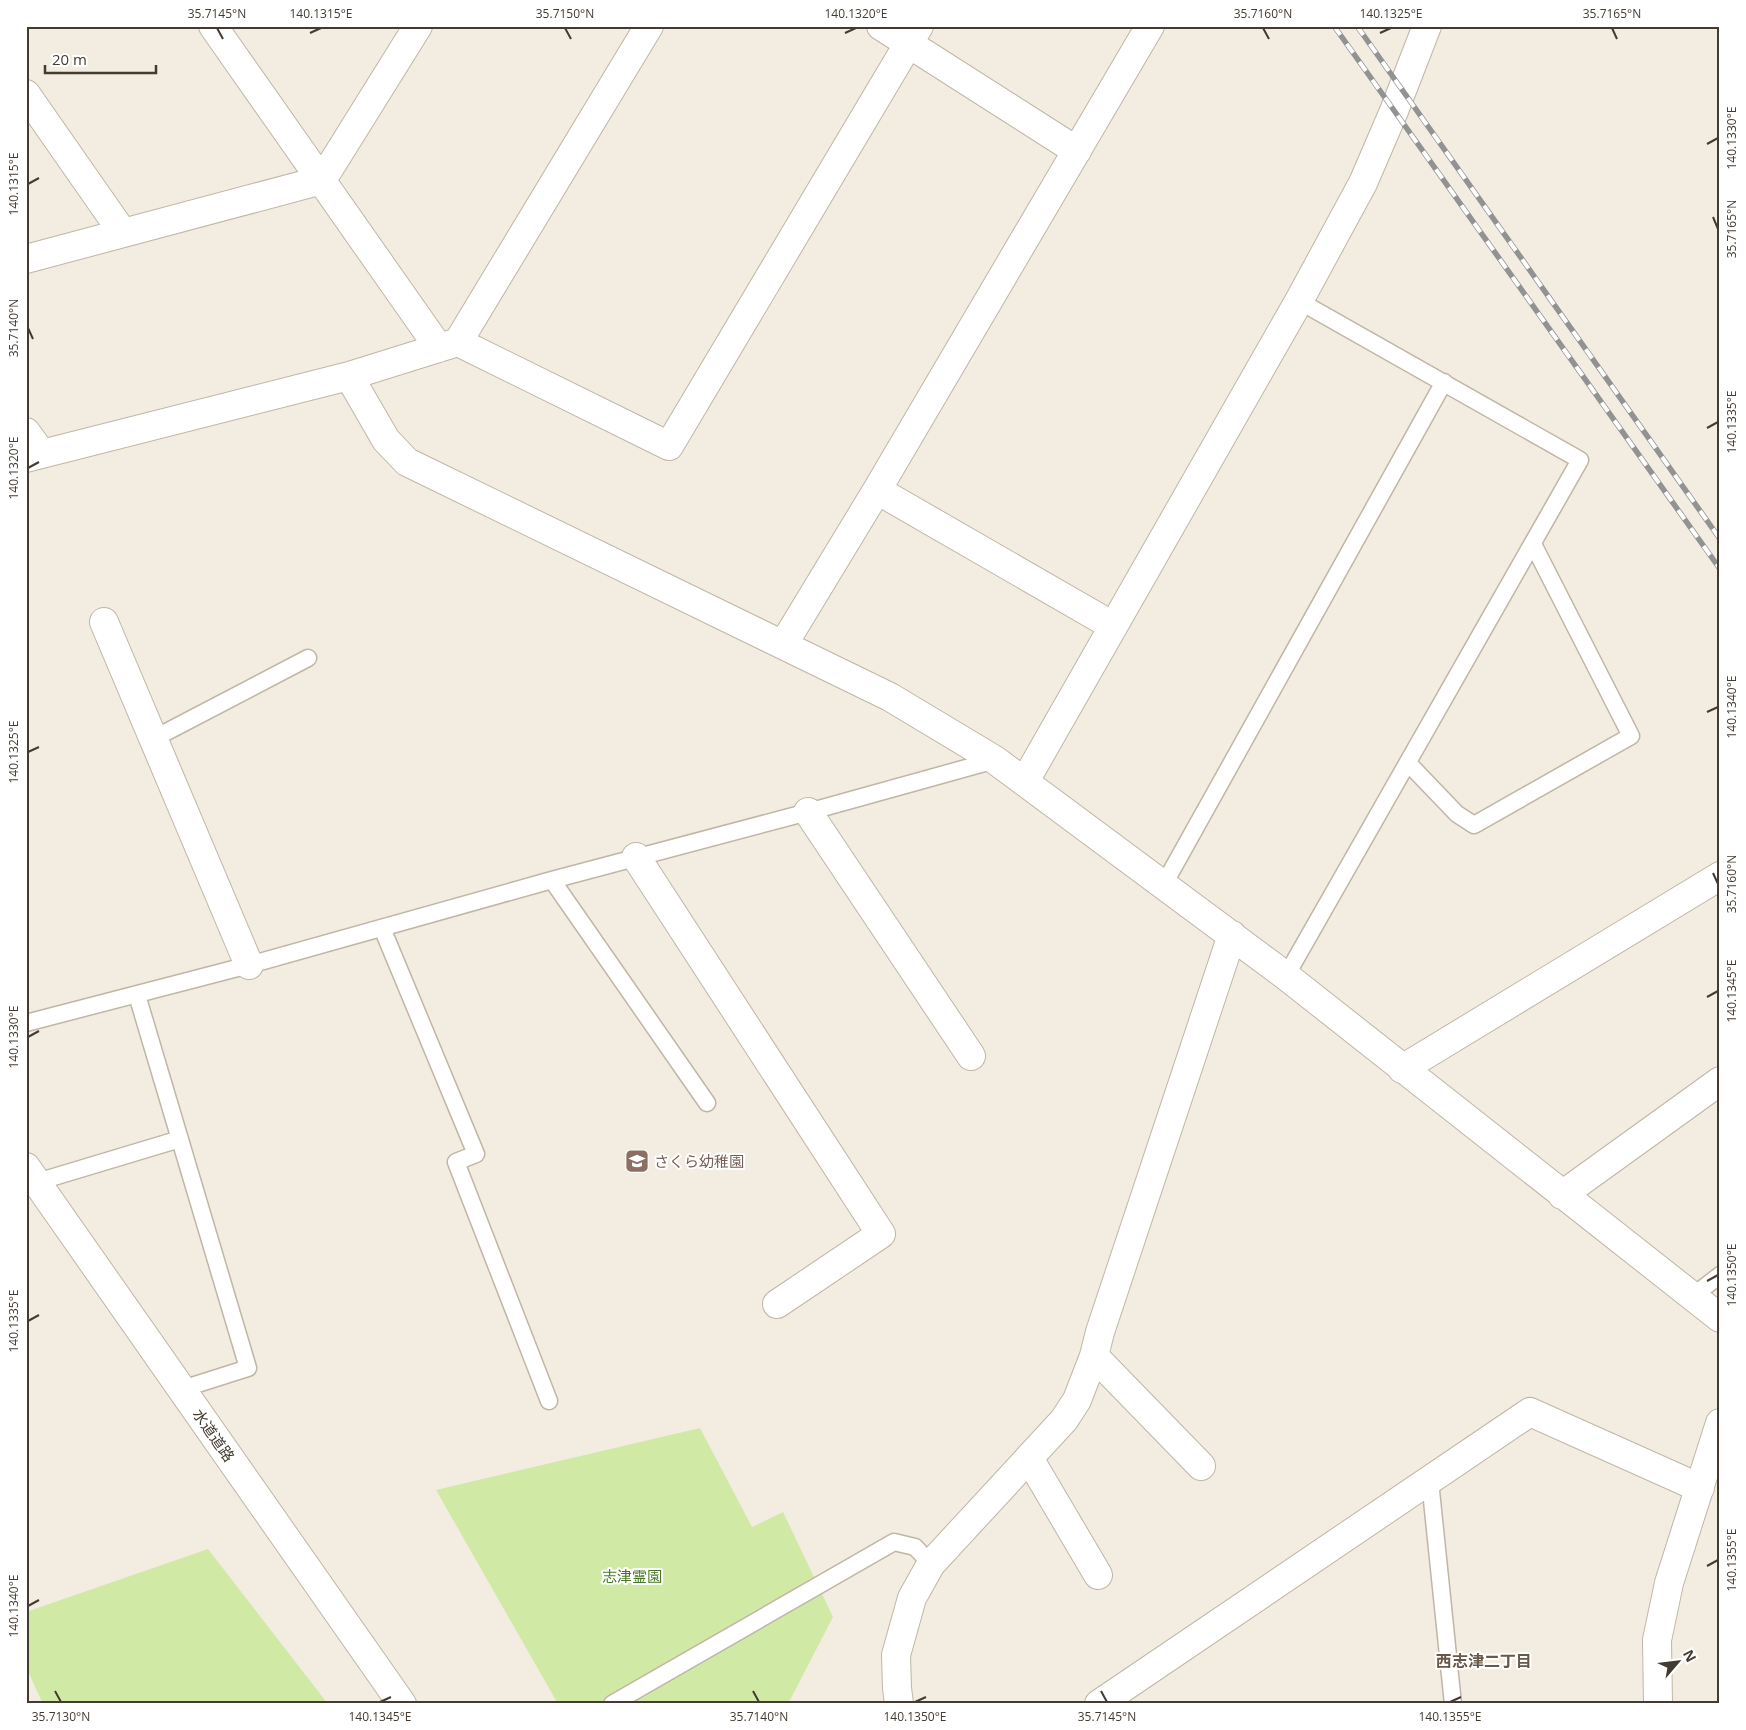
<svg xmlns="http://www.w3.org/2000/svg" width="1746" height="1730" viewBox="0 0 1746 1730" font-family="'Open Sans','Noto Sans JP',sans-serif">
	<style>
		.green { fill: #d0eaa6 }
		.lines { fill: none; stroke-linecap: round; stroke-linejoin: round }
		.service-casing { stroke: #c0b6a6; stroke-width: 19 }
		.minor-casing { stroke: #c0b6a6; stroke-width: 30 }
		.tertiary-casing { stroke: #c0b6a6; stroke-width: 30 }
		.service { stroke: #fff; stroke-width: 16 }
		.minor { stroke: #fff; stroke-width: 28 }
		.tertiary { stroke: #fff; stroke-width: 28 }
		.rail-casing { stroke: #929292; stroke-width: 5.5 }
		.rail { stroke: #fff; stroke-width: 4; stroke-dasharray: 11; stroke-linecap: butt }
		.ticks { fill: none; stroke: #433b32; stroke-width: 2 }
		.labels { text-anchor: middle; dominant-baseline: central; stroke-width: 4; stroke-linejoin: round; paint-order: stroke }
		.education-label { font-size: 15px; fill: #785e54; stroke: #fff; text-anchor: start }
		.street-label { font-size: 15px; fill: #433b32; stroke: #fff }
		.park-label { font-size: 15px; fill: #487722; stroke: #fff }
		.neighbourhood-label { font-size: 16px; font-weight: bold; fill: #675848; stroke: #fff }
		.neatline { fill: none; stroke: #433b32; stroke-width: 2 }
		.ticks-label { font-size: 12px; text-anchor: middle; fill: #433b32 }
	</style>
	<rect width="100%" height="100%" fill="#f2ece1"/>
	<path class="green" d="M 700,1428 L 752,1527 L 783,1512 L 833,1617 L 788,1704 L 558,1704 L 436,1490 Z
		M 208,1549 L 328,1704 L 43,1704 L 26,1667 L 26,1612 Z"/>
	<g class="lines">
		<g class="service-casing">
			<path id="service" d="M 153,739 L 308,658
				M 1408,763 L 1457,814 L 1474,825 L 1631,736 L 1533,544
				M 552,880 L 707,1103
				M 1163,886 L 1444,382
				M 382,928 L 476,1154 L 456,1162 L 549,1401
				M 1286,976 L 1580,460 L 1299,301
				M 137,995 L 248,1368 L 182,1389
				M 26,1023 L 249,965 L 552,880 L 808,812 L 995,760
				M 37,1182 L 180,1139
				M 1693,1296 L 1720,1275
				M 1430,1481 L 1453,1704
				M 612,1704 L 894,1542 L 915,1547 L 931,1564"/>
		</g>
		<g class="minor-casing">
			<path id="minor" d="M 213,26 L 439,348
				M 881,26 L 1077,151
				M 26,94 L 123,233
				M 26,259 L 322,180 L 418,26
				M 458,342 L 669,446 L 919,26
				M 349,376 L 386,440 L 407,462 L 890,697 L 995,760 L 1286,976 L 1720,1318
				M 26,432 L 42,454
				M 26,458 L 349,376 L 458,342 L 649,26
				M 877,490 L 1113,626
				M 104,622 L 249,965
				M 783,645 L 877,490 L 1150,26
				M 1025,781 L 1299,301 L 1363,183 L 1394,111 L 1427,26
				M 808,812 L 971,1056
				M 636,857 L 881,1234 L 777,1304
				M 1402,1069 L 1720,876
				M 1562,1195 L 1720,1081
				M 1029,1458 L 1098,1575
				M 1201,1466 L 1094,1356 L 1100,1332 L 1232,935
				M 899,1704 L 897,1688 L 896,1655 L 912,1598 L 931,1564 L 1064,1420 L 1077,1400 L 1094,1356
				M 1099,1704 L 1530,1412 L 1700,1488
				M 1658,1704 L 1657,1640 L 1669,1583 L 1720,1423"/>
		</g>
		<g class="tertiary-casing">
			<path id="tertiary" d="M 26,1167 L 402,1704"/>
		</g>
		<use href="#service" class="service"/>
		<use href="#minor" class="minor"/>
		<use href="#tertiary" class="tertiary"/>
		<g class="rail-casing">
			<path id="rail" d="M 1334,26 L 1720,569
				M 1357,26 L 1720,539"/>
		</g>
		<use href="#rail" class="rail"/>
	</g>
	<path class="ticks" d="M 217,28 L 223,39M 565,28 L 571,39M 1263,28 L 1269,39M 1612,28 L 1617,39M 310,33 L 321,28M 845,33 L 856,28M 1380,33 L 1391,28M 1707,144 L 1718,138M 28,184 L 39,178M 1713,217 L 1718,229M 28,328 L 33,339M 1707,428 L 1718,422M 28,468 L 39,462M 1707,712 L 1718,707M 28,752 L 39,747M 1713,873 L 1718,884M 1707,997 L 1718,991M 28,1037 L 39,1031M 1707,1281 L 1718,1275M 28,1321 L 39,1315M 1707,1566 L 1718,1560M 28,1606 L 39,1600M 55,1691 L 61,1702M 753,1691 L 759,1702M 1101,1691 L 1107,1702M 380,1702 L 391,1697M 915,1702 L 926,1697M 1450,1702 L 1461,1697"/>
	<defs>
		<g id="school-square" transform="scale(1.25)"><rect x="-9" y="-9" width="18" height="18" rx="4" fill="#8d6e63" stroke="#fff"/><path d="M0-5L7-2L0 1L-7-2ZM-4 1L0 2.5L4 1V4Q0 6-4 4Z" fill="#fff"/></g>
	</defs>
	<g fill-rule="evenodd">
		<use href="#school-square" x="637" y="1161"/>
	</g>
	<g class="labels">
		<g class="education-label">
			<text x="654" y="1161">さくら幼稚園</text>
		</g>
		<g class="street-label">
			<text transform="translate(214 1435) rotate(55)">水道道路</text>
		</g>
		<g class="park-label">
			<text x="632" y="1576">志津霊園</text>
		</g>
		<g class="neighbourhood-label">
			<text x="1484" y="1661">西志津二丁目</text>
		</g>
	</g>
	<rect width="1746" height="1730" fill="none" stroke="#ffffff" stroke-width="55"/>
	<g transform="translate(1678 1662) rotate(62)" stroke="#ffffff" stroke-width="4" paint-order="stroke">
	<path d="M0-4L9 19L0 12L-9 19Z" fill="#433b32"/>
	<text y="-8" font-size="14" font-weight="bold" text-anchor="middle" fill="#433b32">N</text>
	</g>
	<path d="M45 65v8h111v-8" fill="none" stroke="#433b32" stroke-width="2.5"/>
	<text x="52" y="65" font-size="15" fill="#433b32" stroke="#ffffff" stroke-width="4" paint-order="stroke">20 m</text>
	<rect x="28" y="28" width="1690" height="1674" class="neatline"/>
	<g class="ticks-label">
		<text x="217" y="18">35.7145°N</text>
		<text x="321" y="18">140.1315°E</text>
		<text x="565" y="18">35.7150°N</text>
		<text x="856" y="18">140.1320°E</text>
		<text x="1263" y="18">35.7160°N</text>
		<text x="1391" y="18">140.1325°E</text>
		<text x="1612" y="18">35.7165°N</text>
		<text transform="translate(1732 138) rotate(-90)" y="4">140.1330°E</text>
		<text transform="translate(14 184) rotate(-90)" y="4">140.1315°E</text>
		<text transform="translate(1732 229) rotate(-90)" y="4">35.7165°N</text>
		<text transform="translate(14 328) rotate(-90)" y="4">35.7140°N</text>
		<text transform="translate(1732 422) rotate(-90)" y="4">140.1335°E</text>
		<text transform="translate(14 468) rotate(-90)" y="4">140.1320°E</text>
		<text transform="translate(1732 707) rotate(-90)" y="4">140.1340°E</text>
		<text transform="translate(14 752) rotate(-90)" y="4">140.1325°E</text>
		<text transform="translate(1732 884) rotate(-90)" y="4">35.7160°N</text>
		<text transform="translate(1732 991) rotate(-90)" y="4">140.1345°E</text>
		<text transform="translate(14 1037) rotate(-90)" y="4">140.1330°E</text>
		<text transform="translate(1732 1275) rotate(-90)" y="4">140.1350°E</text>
		<text transform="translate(14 1321) rotate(-90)" y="4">140.1335°E</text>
		<text transform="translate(1732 1560) rotate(-90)" y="4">140.1355°E</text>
		<text transform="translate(14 1606) rotate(-90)" y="4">140.1340°E</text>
		<text x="61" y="1721">35.7130°N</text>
		<text x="380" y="1721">140.1345°E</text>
		<text x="759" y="1721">35.7140°N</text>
		<text x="915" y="1721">140.1350°E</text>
		<text x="1107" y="1721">35.7145°N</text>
		<text x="1450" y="1721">140.1355°E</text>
	</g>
</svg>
